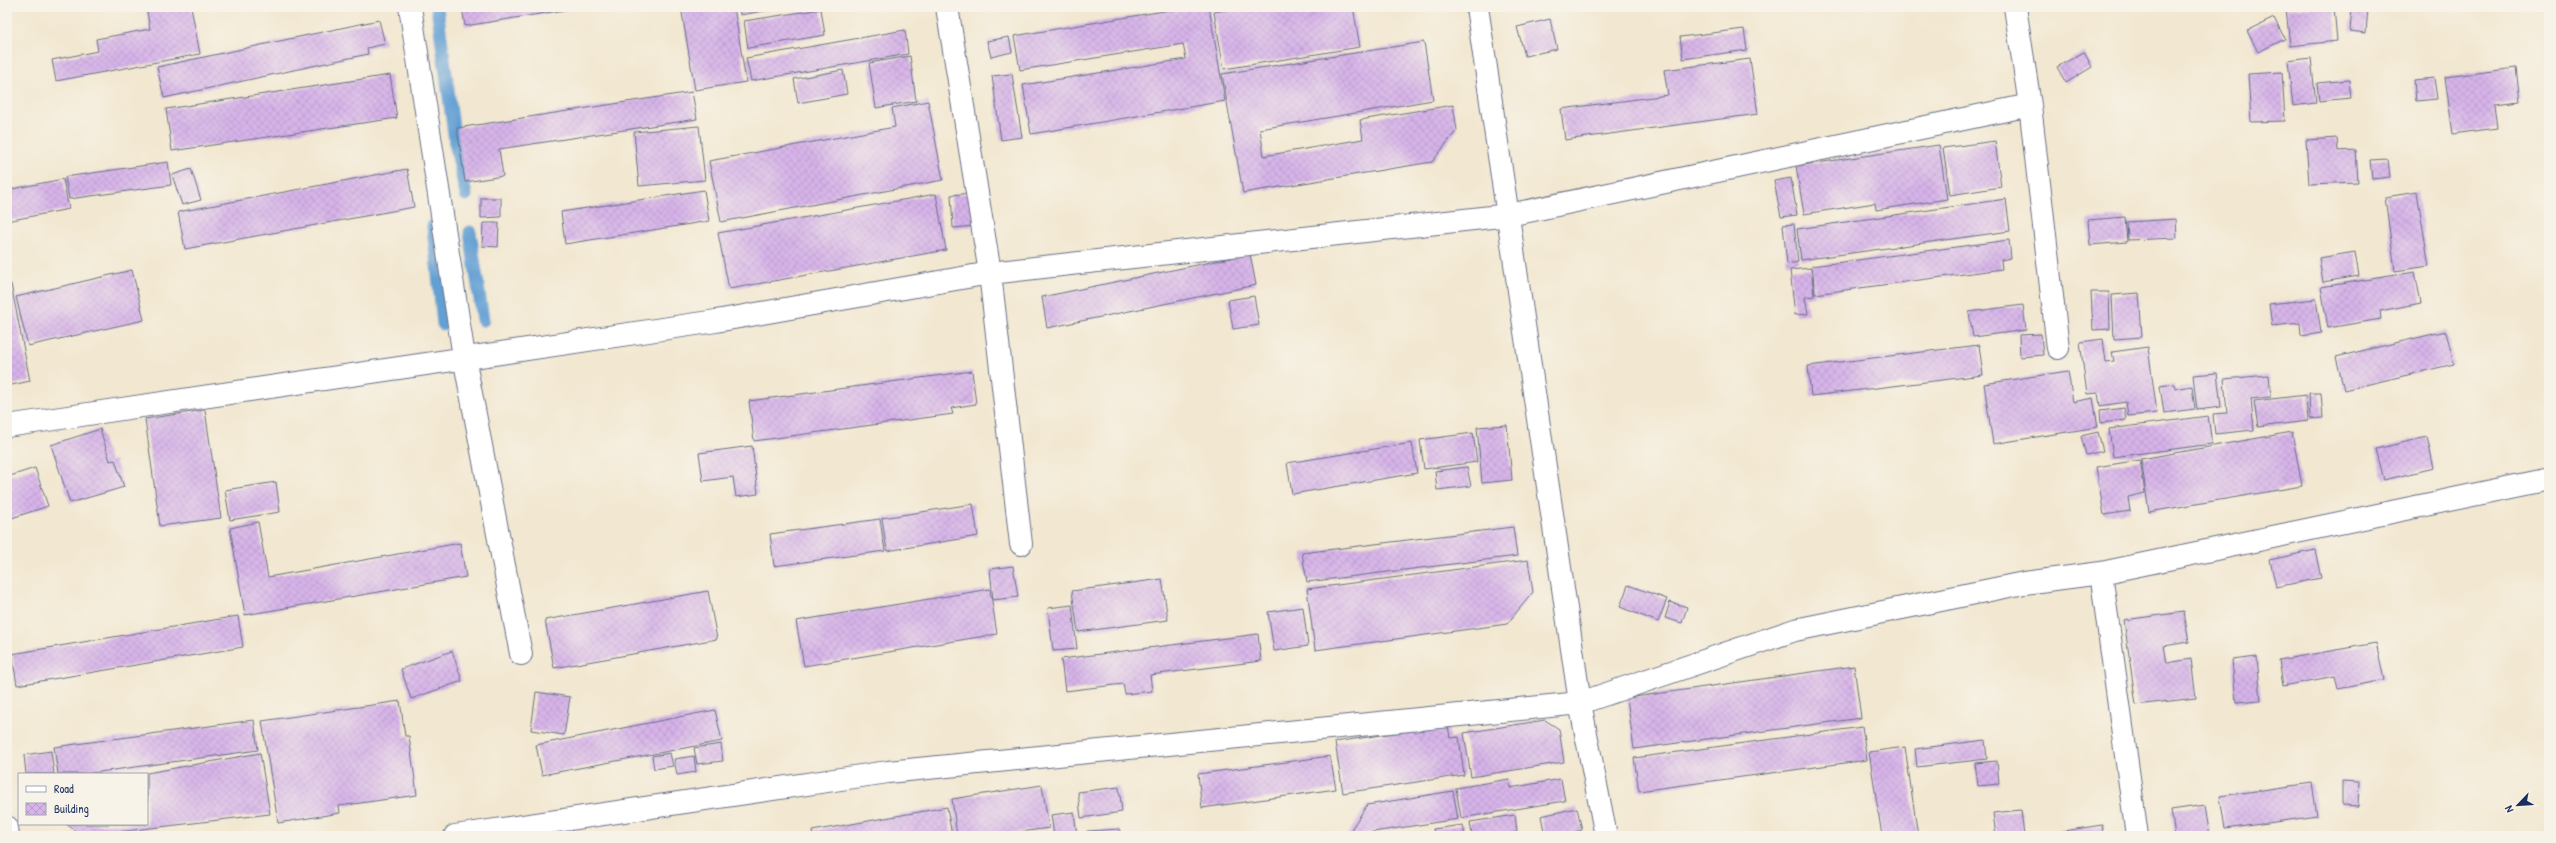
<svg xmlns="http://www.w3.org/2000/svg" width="2556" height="843" viewBox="0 0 2556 843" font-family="'Patrick Hand',sans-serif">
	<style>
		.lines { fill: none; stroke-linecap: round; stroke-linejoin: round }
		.stream { stroke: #629fd3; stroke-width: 13 }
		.building { fill: url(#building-cross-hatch) }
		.minor-casing { stroke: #666f86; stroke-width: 24 }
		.minor { stroke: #fff; stroke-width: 22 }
	</style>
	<defs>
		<pattern id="building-cross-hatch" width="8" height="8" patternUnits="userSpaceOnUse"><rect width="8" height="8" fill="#d7b4e9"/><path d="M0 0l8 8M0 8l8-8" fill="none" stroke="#b89bca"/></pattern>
	</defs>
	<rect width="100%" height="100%" fill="#f7f3e8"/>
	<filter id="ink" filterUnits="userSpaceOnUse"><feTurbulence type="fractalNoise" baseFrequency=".025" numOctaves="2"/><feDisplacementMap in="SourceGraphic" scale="8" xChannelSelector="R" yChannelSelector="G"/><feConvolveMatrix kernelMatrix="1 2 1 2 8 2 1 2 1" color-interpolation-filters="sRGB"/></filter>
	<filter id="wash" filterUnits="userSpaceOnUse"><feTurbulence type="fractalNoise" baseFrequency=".012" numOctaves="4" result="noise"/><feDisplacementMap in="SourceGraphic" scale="16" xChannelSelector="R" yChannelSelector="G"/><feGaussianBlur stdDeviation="0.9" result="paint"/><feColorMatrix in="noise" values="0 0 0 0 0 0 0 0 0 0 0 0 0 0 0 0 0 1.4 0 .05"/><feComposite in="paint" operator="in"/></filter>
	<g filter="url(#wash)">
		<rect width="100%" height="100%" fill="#f2e7d0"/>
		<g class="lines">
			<path class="stream" d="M 437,7 L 455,142 L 466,195
				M 433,226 L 443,324
				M 470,232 L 483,320"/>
		</g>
		<g id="blocks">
			<path class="building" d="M 146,7 L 191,7 L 200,54 L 56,81 L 52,60 L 98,51 L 96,39 L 150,29 Z
				M 462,7 L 577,7 L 577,8 L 465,26 Z
				M 681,7 L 734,7 L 746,82 L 695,90 Z
				M 739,7 L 781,7 L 781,8 L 740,15 Z
				M 1188,7 L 1209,7 L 1225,101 L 1031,134 L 1023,85 L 1186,59 L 1183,44 L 1020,70 L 1014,36 Z
				M 1244,7 L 1353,7 L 1360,47 L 1224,69 L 1214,12 Z
				M 1567,7 L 1579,7 L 1579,8 L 1567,10 Z
				M 2312,7 L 2334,7 L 2337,41 L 2290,46 L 2286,9 Z
				M 2352,7 L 2368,8 L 2366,33 L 2350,31 Z
				M 821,9 L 825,35 L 748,48 L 744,21 Z
				M 2274,18 L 2285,39 L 2258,52 L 2247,31 Z
				M 1550,19 L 1557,49 L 1525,56 L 1517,27 Z
				M 379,20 L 385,44 L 367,48 L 368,54 L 164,98 L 157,67 Z
				M 1744,29 L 1747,50 L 1683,59 L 1680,37 Z
				M 905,30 L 908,54 L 751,81 L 746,58 Z
				M 1009,37 L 1012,52 L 991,57 L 987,41 Z
				M 1424,42 L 1433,100 L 1260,129 L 1264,156 L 1363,139 L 1360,120 L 1453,105 L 1457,130 L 1432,162 L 1243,193 L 1222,74 Z
				M 2084,52 L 2092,67 L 2066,83 L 2057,67 Z
				M 910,56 L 916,101 L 876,108 L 869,63 Z
				M 2311,58 L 2316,103 L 2293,106 L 2288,61 Z
				M 1750,59 L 1758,114 L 1565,140 L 1561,109 L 1668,95 L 1664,70 Z
				M 2516,68 L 2520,101 L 2494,104 L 2497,128 L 2453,134 L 2445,77 Z
				M 843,70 L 847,94 L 798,103 L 794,79 Z
				M 2282,72 L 2285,121 L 2251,122 L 2248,74 Z
				M 1012,74 L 1022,137 L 1001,140 L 992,76 Z
				M 390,75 L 397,118 L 172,151 L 166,109 Z
				M 2434,78 L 2437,99 L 2416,101 L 2414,80 Z
				M 2349,80 L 2351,98 L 2319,101 L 2317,83 Z
				M 692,92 L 697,119 L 499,149 L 503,176 L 465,182 L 457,128 Z
				M 928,101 L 943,180 L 721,222 L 709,161 L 895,127 L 892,108 Z
				M 699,126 L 705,180 L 639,186 L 634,132 Z
				M 2337,138 L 2338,151 L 2356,150 L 2358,182 L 2309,184 L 2306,140 Z
				M 1995,141 L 2001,187 L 1950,195 L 1943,148 Z
				M 1939,145 L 1947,199 L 1876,210 L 1875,203 L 1804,214 L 1796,166 Z
				M 2388,159 L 2390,177 L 2372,179 L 2370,160 Z
				M 168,162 L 171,185 L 69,199 L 65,177 Z
				M 191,169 L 201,200 L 182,205 L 172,175 Z
				M 407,169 L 414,207 L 185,249 L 178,212 Z
				M 1791,178 L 1797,215 L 1781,217 L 1774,181 Z
				M 63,179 L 69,209 L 7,221 L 7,190 Z
				M 704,190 L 709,221 L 565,244 L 561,212 Z
				M 2417,192 L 2429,266 L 2395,271 L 2385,197 Z
				M 972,193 L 974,226 L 953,228 L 951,195 Z
				M 936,194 L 946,250 L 729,289 L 718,233 Z
				M 481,198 L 501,198 L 501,217 L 481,218 Z
				M 2006,199 L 2010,231 L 1801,260 L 1797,229 Z
				M 2125,217 L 2127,242 L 2090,245 L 2088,220 Z
				M 2176,219 L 2177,238 L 2128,240 L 2127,222 Z
				M 483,223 L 499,223 L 498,247 L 482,246 Z
				M 1794,224 L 1798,262 L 1787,264 L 1783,225 Z
				M 2009,240 L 2011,258 L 2001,260 L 2002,269 L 1815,294 L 1812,266 Z
				M 2355,252 L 2359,276 L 2323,282 L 2319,258 Z
				M 1250,254 L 1256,285 L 1047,328 L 1042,297 Z
				M 1811,268 L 1814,296 L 1805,297 L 1808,314 L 1795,315 L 1790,270 Z
				M 132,270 L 144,320 L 28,346 L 16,297 Z
				M 2415,272 L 2421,303 L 2380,311 L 2381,319 L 2328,328 L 2321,287 Z
				M 11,284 L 30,381 L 7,386 L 7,285 Z
				M 2091,292 L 2109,292 L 2110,329 L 2093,330 Z
				M 2139,293 L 2142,337 L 2114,339 L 2112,295 Z
				M 1254,296 L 1259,325 L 1233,329 L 1228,300 Z
				M 2316,299 L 2321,333 L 2301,336 L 2300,323 L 2272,326 L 2269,304 Z
				M 2023,305 L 2026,330 L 1973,337 L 1969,312 Z
				M 2446,331 L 2454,364 L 2344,390 L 2336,357 Z
				M 2041,334 L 2043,355 L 2020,357 L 2019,335 Z
				M 2103,339 L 2106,362 L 2114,361 L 2112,352 L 2148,347 L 2157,413 L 2128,416 L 2126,402 L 2100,406 L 2098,393 L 2087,394 L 2080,342 Z
				M 1979,345 L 1983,375 L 1811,396 L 1808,366 Z
				M 972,371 L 976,404 L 951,408 L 953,414 L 754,441 L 749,401 Z
				M 2068,371 L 2073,402 L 2093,398 L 2098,427 L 1993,444 L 1984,384 Z
				M 2217,373 L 2221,407 L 2197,410 L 2193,375 Z
				M 2269,375 L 2271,397 L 2251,399 L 2254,430 L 2215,434 L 2213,414 L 2227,413 L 2224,379 Z
				M 2174,384 L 2175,389 L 2192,386 L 2195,409 L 2164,413 L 2160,386 Z
				M 2309,393 L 2321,393 L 2323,418 L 2310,419 Z
				M 2306,395 L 2308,421 L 2258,427 L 2254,401 Z
				M 2124,408 L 2126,420 L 2101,423 L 2100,411 Z
				M 205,410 L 221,518 L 160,526 L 145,419 Z
				M 2208,416 L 2212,444 L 2113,457 L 2109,429 Z
				M 1507,425 L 1512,480 L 1482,483 L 1477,427 Z
				M 100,429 L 110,461 L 115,460 L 124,487 L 70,503 L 51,445 Z
				M 2098,432 L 2103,451 L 2086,455 L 2081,436 Z
				M 2292,432 L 2302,486 L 2149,512 L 2141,459 Z
				M 1473,433 L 1477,462 L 1424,469 L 1420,440 Z
				M 2427,437 L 2434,468 L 2384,480 L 2376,449 Z
				M 1412,443 L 1417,473 L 1292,494 L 1287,463 Z
				M 752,446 L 758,494 L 736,497 L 733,477 L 703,481 L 699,453 Z
				M 2140,460 L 2145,493 L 2128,497 L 2130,511 L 2104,515 L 2096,467 Z
				M 1467,467 L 1471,486 L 1437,490 L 1435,471 Z
				M 35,468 L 48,506 L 9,519 L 7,511 L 7,477 Z
				M 276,482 L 280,512 L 230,520 L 225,490 Z
				M 973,504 L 978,536 L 887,551 L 882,518 Z
				M 880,519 L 885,551 L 774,566 L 770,534 Z
				M 258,522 L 268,577 L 460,543 L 466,577 L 245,615 L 230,528 Z
				M 1513,527 L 1517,556 L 1307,582 L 1302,553 Z
				M 2315,550 L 2321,578 L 2276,587 L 2270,560 Z
				M 1528,560 L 1533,592 L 1507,624 L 1315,650 L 1307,589 Z
				M 1013,566 L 1018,597 L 993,600 L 990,569 Z
				M 1162,579 L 1168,620 L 1078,632 L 1072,591 Z
				M 1628,585 L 1667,599 L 1658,622 L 1620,607 Z
				M 990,589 L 997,634 L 804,666 L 796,621 Z
				M 708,591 L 717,639 L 554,668 L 545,620 Z
				M 1670,602 L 1687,607 L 1682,623 L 1665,618 Z
				M 1072,605 L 1077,649 L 1053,651 L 1048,608 Z
				M 1303,607 L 1308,646 L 1274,651 L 1268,612 Z
				M 2184,612 L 2189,642 L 2164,646 L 2167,663 L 2191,659 L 2196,698 L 2136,705 L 2124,620 Z
				M 238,616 L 243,647 L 17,685 L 12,654 Z
				M 1258,634 L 1261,661 L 1150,675 L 1152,691 L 1125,694 L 1123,684 L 1065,691 L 1061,659 Z
				M 2376,643 L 2384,680 L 2338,689 L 2335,676 L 2283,686 L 2279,660 Z
				M 452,651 L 462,681 L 411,699 L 401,669 Z
				M 2257,657 L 2261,700 L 2236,702 L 2232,660 Z
				M 1854,666 L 1861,718 L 1634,749 L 1627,698 Z
				M 536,692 L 570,697 L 564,735 L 531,730 Z
				M 400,701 L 405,736 L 409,736 L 417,795 L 339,806 L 340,813 L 278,823 L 262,721 Z
				M 715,710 L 722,741 L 542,775 L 536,745 Z
				M 254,720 L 258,750 L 85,774 L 58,774 L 54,747 Z
				M 1545,720 L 1559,729 L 1564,762 L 1471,777 L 1464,733 Z
				M 1448,725 L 1450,738 L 1459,737 L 1464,775 L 1343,793 L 1335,742 Z
				M 1862,727 L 1867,760 L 1639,791 L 1634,758 Z
				M 1985,740 L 1987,759 L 1917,767 L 1915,749 Z
				M 721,744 L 723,761 L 697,764 L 694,748 Z
				M 1905,747 L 1918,836 L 1882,836 L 1869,752 Z
				M 51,751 L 54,774 L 26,774 L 24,755 Z
				M 260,753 L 270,814 L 83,836 L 66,824 L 147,824 L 147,773 Z
				M 670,753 L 673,766 L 654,769 L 652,756 Z
				M 694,756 L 696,772 L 677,775 L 674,759 Z
				M 1330,756 L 1336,789 L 1202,808 L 1198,774 Z
				M 1997,761 L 1999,784 L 1978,786 L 1975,763 Z
				M 1509,779 L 1510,788 L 1561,779 L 1565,801 L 1461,818 L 1456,788 Z
				M 2342,781 L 2359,782 L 2358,806 L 2342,805 Z
				M 2312,783 L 2317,816 L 2225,829 L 2220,796 Z
				M 1042,785 L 1049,828 L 993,836 L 957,836 L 952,799 Z
				M 1119,787 L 1122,812 L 1081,818 L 1078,792 Z
				M 1453,791 L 1458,819 L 1347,836 L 1367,805 Z
				M 2205,805 L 2210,836 L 2175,836 L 2171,810 Z
				M 947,807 L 952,836 L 813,836 L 812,831 Z
				M 1577,808 L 1582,830 L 1558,836 L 1545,836 L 1541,816 Z
				M 2021,810 L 2024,836 L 1996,836 L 1993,813 Z
				M 1074,812 L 1077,836 L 1054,836 L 1051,815 Z
				M 1515,815 L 1517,832 L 1495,836 L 1472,836 L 1470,822 Z
				M 1463,825 L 1465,836 L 1434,836 L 1433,829 Z
				M 2102,825 L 2103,836 L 2038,836 L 2037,835 Z
				M 1120,829 L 1120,836 L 1087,836 L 1087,831 Z
				M 1423,832 L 1423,836 L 1402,836 L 1402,835 Z"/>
		</g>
	</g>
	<g filter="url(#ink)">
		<use href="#blocks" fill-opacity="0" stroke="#666f86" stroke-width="1"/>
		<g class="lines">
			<g class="minor-casing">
				<path id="minor" d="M 410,7 L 464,357 L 521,654
					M 947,7 L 990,273 L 1021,544
					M 1477,7 L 1580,703 L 1606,836
					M 2015,7 L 2030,105 L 2058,348
					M 7,426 L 716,321 L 990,273 L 1509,215 L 2030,105
					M 2101,573 L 2549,479
					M 7,827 L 8,836
					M 455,836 L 888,772 L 1580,703 L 1795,630 L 2024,583 L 2101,573 L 2137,836"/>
			</g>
			<use href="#minor" class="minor"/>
		</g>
	</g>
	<rect width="2556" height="843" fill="none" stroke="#f7f3e8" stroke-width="24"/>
	<rect x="18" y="773" width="130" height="52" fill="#f7f3e8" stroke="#9fa5b1"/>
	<rect x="26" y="786" width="20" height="6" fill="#ffffff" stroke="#9fa5b1"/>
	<text x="54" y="793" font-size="12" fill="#1b2f5e">Road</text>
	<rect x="26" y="803" width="20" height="12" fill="url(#building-cross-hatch)" stroke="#9fa5b1"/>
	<text x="54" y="813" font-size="12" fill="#1b2f5e">Building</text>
	<g transform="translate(2518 805) rotate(245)" stroke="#f7f3e8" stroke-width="3" paint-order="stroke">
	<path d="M0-3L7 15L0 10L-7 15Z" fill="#1b2f5e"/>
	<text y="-6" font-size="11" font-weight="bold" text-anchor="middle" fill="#1b2f5e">N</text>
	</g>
</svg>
